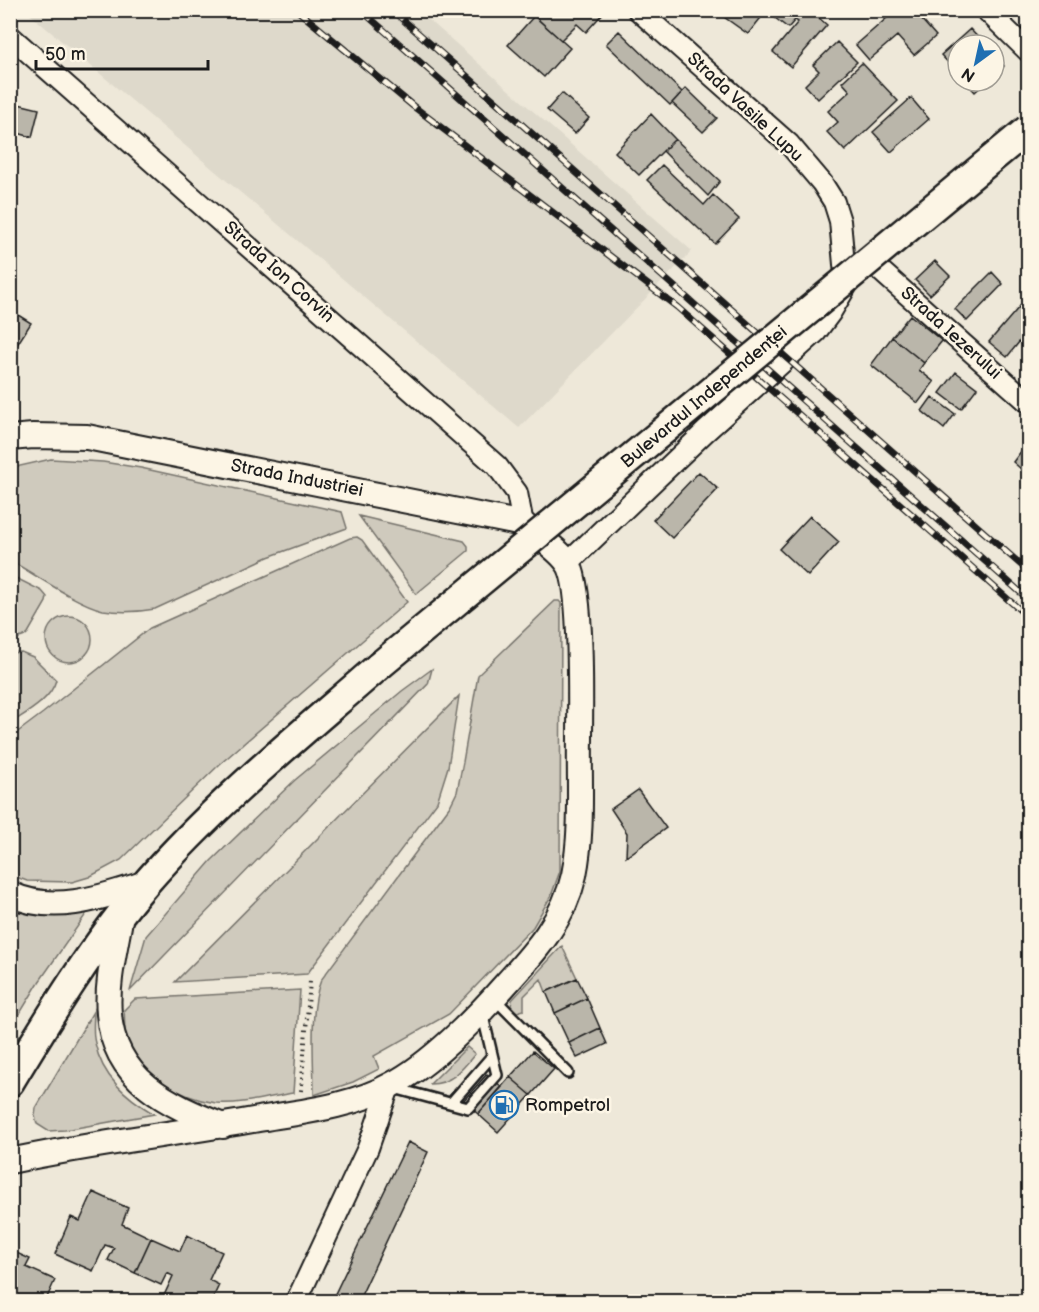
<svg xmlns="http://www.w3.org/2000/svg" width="1039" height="1312" viewBox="0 0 1039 1312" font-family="'Balsamiq Sans',sans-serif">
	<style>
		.built { fill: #ded9cb }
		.green { fill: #cfcabd; stroke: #76736c; stroke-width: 1.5 }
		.building { fill: #bab6aa; stroke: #1c1c1c; stroke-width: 1.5 }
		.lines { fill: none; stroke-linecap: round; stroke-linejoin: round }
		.service-casing { stroke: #1c1c1c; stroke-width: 14 }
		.minor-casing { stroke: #1c1c1c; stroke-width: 24 }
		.tertiary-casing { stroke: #1c1c1c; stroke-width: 28 }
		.secondary-casing { stroke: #1c1c1c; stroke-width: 32 }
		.path { stroke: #1c1c1c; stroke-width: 4; stroke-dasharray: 1.5 4.5; stroke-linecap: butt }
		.service { stroke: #fcf5e5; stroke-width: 9 }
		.minor { stroke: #fcf5e5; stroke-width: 20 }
		.tertiary { stroke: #fcf5e5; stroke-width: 24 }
		.secondary { stroke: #fcf5e5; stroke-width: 27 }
		.rail-casing { stroke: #1c1c1c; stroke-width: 7 }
		.rail { stroke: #fcf5e5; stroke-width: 4.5; stroke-dasharray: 14; stroke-linecap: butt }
		.secondary-bridge-casing { stroke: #1c1c1c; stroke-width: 32; stroke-linecap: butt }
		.secondary-bridge { stroke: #fcf5e5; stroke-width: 27 }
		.labels { text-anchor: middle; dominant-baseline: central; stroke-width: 5; stroke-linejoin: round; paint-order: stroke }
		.street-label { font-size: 18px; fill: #1c1c1c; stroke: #fcf5e5 }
		.poi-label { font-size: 18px; fill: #1c1c1c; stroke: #fcf5e5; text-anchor: start }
	</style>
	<rect width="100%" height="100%" fill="#eee8d9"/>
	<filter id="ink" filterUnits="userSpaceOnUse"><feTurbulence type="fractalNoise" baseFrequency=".0167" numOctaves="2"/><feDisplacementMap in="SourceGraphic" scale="12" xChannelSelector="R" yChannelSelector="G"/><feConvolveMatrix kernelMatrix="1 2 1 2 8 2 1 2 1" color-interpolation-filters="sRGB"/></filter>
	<g filter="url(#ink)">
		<path class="built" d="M 26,11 L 419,11 L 692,251 L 519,428 Z"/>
		<path class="green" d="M 51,459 L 103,462 L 141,468 L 342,512 L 347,528 L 268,557 L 155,609 C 138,612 120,613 103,610 C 77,604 36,575 11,561 L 11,468 Z
			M 359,516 L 464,541 L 468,546 L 468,551 L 416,594 Z
			M 357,537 L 362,540 L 407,602 L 220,764 L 121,860 L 89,877 L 72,882 L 27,881 L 11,875 L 11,737 L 43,713 L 150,628 L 350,538 Z
			M 10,575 L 42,591 L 47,597 L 46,602 L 28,633 C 23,639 17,638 11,638 Z
			M 555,601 L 559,601 L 561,603 L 560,871 L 551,896 L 533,927 L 449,1014 L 374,1056 L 379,1069 L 353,1082 L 314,1095 C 314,1061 309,1010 321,980 L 450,806 L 457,792 L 463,762 L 478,675 Z
			M46 639a23 23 0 1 1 46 0a23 23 0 1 1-46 0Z
			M 21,652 L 33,657 L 56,680 C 51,700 26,713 11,723 L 11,653 Z
			M 432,669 L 428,684 L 130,991 L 146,936 L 211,861 L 295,780 L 402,691 Z
			M 459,696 L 448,767 L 437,802 L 307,974 L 175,982 Z
			M 11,903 L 91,907 L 39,982 L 11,1028 Z
			M 562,946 L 577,978 L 546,992 L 541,979 L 524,996 L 524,1010 L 517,1012 L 511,1006 L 512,1000 Z
			M 300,990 L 293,1093 C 269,1097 241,1105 216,1103 C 180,1098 138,1074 126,1038 C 124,1030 125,1019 124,1010 L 135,999 Z
			M 94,1010 C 94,1021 92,1033 95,1043 C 102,1077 126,1097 154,1114 L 65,1130 L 48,1131 L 37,1124 L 35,1116 L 36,1108 Z
			M 467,1047 L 475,1054 C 462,1070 451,1084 430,1084 Z"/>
		<path class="building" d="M 532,10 L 606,10 L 586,32 L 577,24 L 561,40 L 530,12 Z
			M 714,10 L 758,10 L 764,14 L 748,34 Z
			M 782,10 L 810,10 L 827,25 L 791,67 L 773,52 L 798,22 L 795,20 L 788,28 L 775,18 Z
			M 896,10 L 913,10 L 936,36 L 914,55 L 897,36 L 869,60 L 856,45 Z
			M 534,16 L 570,48 L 544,77 L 508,45 Z
			M 970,29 L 985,45 L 958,45 L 958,73 L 941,55 Z
			M 619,31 L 682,92 L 670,105 L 606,44 Z
			M 837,42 L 857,62 L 818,99 L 805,85 L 819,71 L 813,65 Z
			M 994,55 L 1004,66 L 994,75 Z
			M 862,63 L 898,101 L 845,151 L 827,132 L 838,122 L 828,111 L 850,91 L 842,82 Z
			M 965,81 L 987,81 L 975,92 Z
			M 686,88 L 717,118 L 703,132 L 672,103 Z
			M 562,93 L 589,118 L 575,134 L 547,110 Z
			M 911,98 L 929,119 L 891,152 L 873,132 Z
			M 10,102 L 39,109 L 32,137 L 10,131 Z
			M 651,114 L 675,139 L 639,175 L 615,152 Z
			M 675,139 L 720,181 L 708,196 L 663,151 Z
			M 662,165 L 704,205 L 713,195 L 739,219 L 715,244 L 647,180 Z
			M 935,261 L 950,276 L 930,295 L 915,280 Z
			M 992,272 L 1003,284 L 967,321 L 955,309 Z
			M 1026,299 L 1028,302 L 1028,331 L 1007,357 L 989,342 Z
			M 10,310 L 31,323 L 15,348 L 10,345 Z
			M 910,315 L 942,341 L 924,363 L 892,337 Z
			M 892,337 L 924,363 L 919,370 L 934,382 L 918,403 L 871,365 Z
			M 956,372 L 977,388 L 961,409 L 940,393 Z
			M 932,397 L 955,414 L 944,429 L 922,411 Z
			M 1028,442 L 1028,475 L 1013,462 Z
			M 699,472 L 718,489 L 672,538 L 653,520 Z
			M 810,516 L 839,542 L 808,576 L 779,549 Z
			M 638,790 L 666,828 L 626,857 L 627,833 L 611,809 Z
			M 577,978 L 587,998 L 555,1013 L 546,992 Z
			M 587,998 L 600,1028 L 569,1043 L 555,1013 Z
			M 600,1028 L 607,1044 L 577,1058 L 569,1043 Z
			M 533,1051 L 554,1069 L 531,1095 L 510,1077 Z
			M 487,1074 L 502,1087 L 478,1114 L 463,1101 Z
			M 510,1077 L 531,1095 L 498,1132 L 478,1114 Z
			M 408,1142 L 428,1152 L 358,1302 L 331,1302 Z
			M 93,1192 L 128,1208 L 122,1224 L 151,1238 L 135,1273 L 108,1260 L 114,1248 L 105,1245 L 93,1271 L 55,1254 L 71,1217 L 80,1221 Z
			M 187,1235 L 222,1252 L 209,1280 L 219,1285 L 211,1302 L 161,1302 L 173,1276 L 167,1273 L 161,1285 L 135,1273 L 151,1238 L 180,1251 Z
			M 10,1250 L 30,1259 L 26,1267 L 55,1280 L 45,1302 L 10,1302 Z"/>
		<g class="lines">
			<g class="service-casing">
				<path id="service" d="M 494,998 L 568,1073
					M 394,1088 L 468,1108 L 497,1075 L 482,1012
					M 451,1103 L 492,1056"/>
			</g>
			<g class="minor-casing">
				<path id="minor" d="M 638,10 L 789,144 L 822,183 L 834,202 L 840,221 L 846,286
					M 986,10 L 1028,51
					M 10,36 L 497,466 L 517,493 L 523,524
					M 873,264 L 1028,402
					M 568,563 L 705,432 L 816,332 L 831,312 L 847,285
					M 296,1302 L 368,1148 L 389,1087"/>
			</g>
			<g class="tertiary-casing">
				<path id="tertiary" d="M 10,438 L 33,436 L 87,437 L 523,524 C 536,535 557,548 567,562 C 583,582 580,707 580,739 C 579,783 583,831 574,875 C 564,920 535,952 505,985 C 476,1018 430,1065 391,1085 C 354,1106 301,1112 259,1119 C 176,1134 93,1143 10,1161
					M 10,894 C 54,915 103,897 146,883
					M 121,914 C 116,946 106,981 109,1014 C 114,1080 169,1105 223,1126"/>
			</g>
			<g class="secondary-casing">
				<path id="secondary" d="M 10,1082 C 51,1014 94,943 146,883 C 216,803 300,735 379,666"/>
			</g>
			<path class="path" d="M 301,1091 L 310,981"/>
			<use href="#service" class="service"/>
			<use href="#minor" class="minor"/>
			<use href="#tertiary" class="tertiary"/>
			<use href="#secondary" class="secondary"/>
			<g class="rail-casing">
				<path id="rail" d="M 297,10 L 413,106 L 677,307 L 1028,617
					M 361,10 L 1028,599
					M 392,10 L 1028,571"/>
			</g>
			<use href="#rail" class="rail"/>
			<g class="secondary-bridge-casing">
				<path id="secondary-bridge" d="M 379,666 L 1028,129"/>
			</g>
			<use href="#secondary-bridge" class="secondary-bridge"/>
		</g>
	</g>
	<defs>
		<g id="fuel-ring" transform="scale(1.5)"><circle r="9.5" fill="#fcf5e5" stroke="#1f6fb2" stroke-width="1.5"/><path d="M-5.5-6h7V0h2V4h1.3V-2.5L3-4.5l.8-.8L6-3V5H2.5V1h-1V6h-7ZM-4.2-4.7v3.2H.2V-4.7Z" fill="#1f6fb2"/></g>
	</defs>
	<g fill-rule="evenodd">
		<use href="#fuel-ring" x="504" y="1105"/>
	</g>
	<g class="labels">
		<g class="street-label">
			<text transform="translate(745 107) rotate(43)">Strada Vasile Lupu</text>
			<text transform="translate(279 272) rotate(42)">Strada Ion Corvin</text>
			<text transform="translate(951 333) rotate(42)">Strada Iezerului</text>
			<text transform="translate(704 397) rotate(-40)">Bulevardul Independenței</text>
			<text transform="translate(297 478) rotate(11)">Strada Industriei</text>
		</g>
		<g class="poi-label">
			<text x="525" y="1105">Rompetrol</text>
		</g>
	</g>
	<rect width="1039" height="1312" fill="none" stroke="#fcf5e5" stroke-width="36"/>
	<rect x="18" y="18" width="1003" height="1276" fill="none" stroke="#1c1c1c" stroke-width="2" filter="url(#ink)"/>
	<g transform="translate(976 63) rotate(213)"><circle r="28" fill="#fcf5e5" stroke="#a29e95" stroke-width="1.5"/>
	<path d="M0-4.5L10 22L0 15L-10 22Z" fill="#1f6fb2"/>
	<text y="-9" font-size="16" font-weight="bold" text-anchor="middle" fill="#1c1c1c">N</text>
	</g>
	<path d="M36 60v9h172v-9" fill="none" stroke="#1c1c1c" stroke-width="3"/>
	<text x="45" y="60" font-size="18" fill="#1c1c1c" stroke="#fcf5e5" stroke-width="4.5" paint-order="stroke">50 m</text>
</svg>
